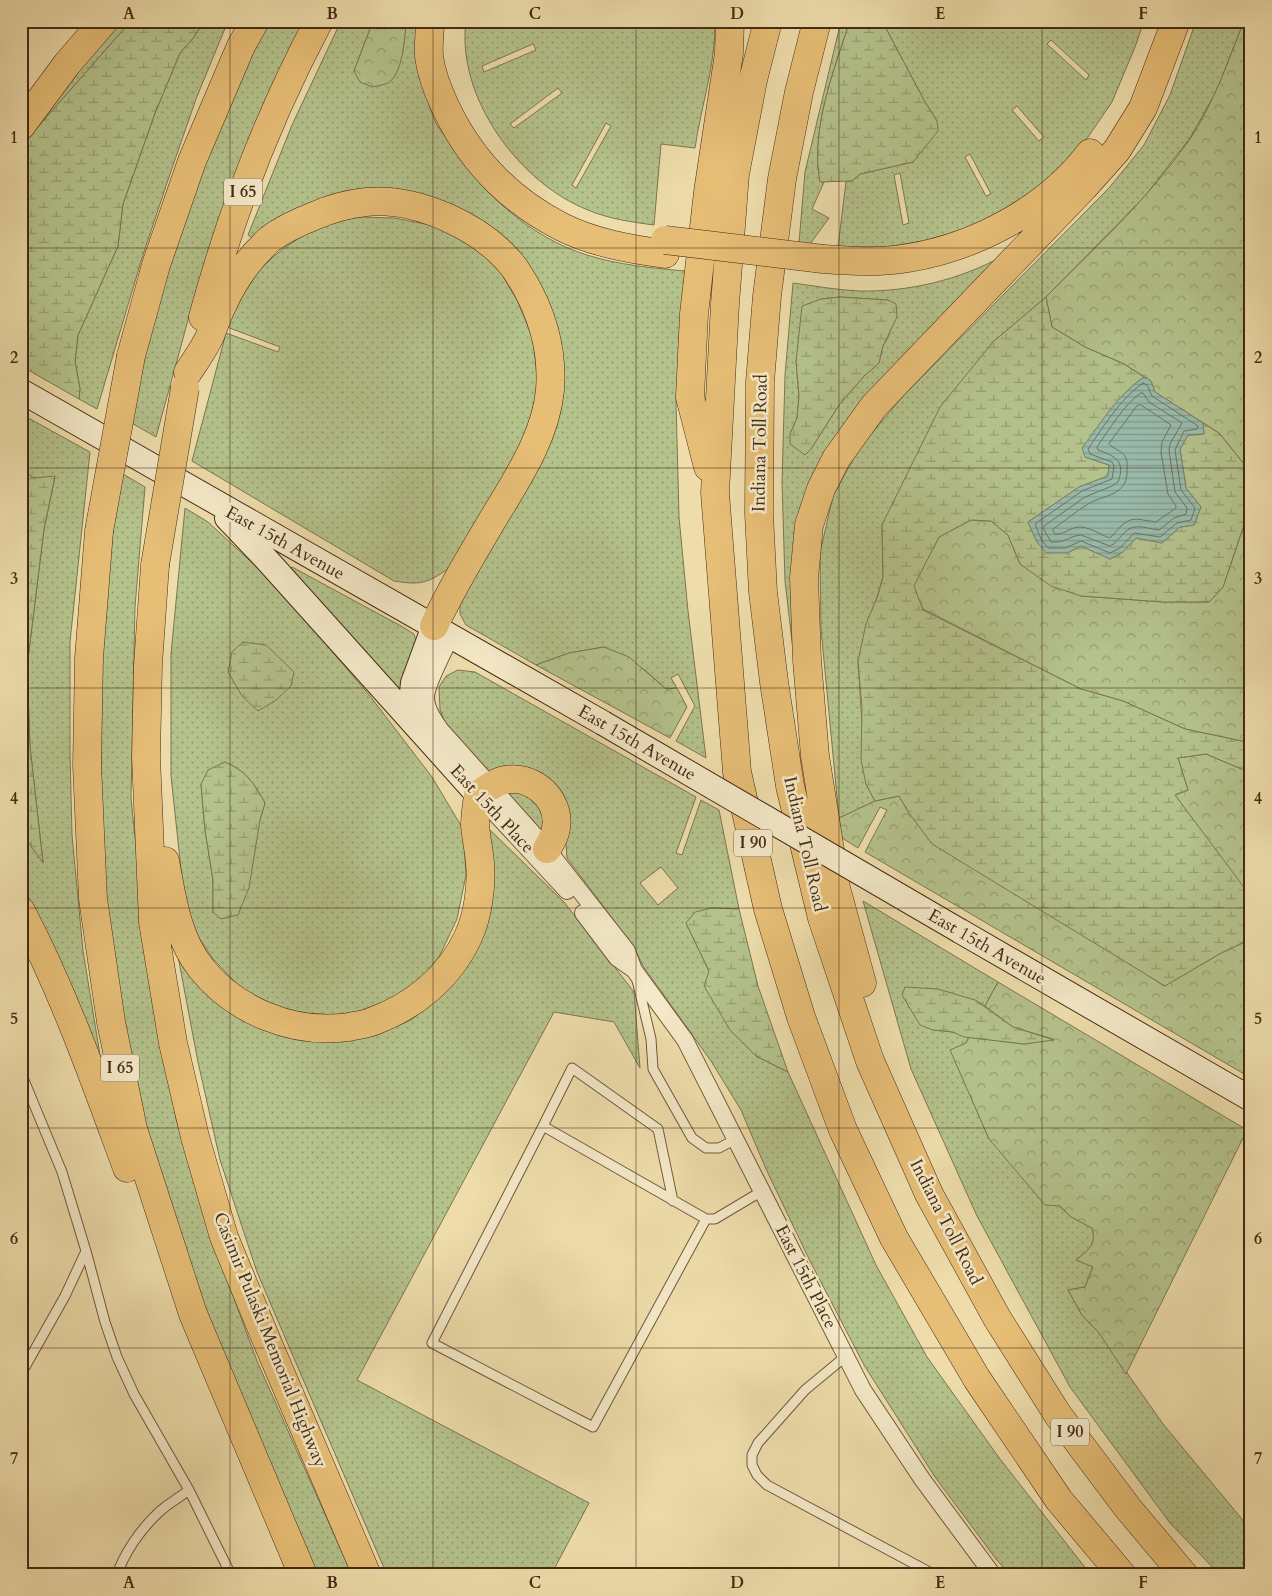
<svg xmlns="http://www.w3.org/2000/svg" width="1272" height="1596" viewBox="0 0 1272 1596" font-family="Cardo,serif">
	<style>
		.grass { fill: url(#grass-dots); stroke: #7d7650; fill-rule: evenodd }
		.forest { fill: url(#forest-crowns); stroke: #7d7650 }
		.wetland { fill: url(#wetland-marsh); stroke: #7d7650 }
		.water { fill: url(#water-rules); stroke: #78816f }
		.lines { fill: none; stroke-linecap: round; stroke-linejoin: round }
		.shore { stroke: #707260; stroke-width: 1 }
		.lane-casing { stroke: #70573a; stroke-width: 11 }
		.street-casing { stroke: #70573a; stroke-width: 18 }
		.secondary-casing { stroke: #462a14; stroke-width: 26 }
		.highway-casing { stroke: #462a14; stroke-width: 29 }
		.lane { stroke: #f4e9c8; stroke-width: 9 }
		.street { stroke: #f4e9c8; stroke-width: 16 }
		.secondary { stroke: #f4e9c8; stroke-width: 24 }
		.highway { stroke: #e7be76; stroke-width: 28 }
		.secondary-bridge-casing { stroke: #462a14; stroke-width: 26; stroke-linecap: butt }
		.highway-bridge-casing { stroke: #462a14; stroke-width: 29; stroke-linecap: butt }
		.secondary-bridge { stroke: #f4e9c8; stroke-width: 24 }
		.highway-bridge { stroke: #e7be76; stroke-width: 28 }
		.grid { fill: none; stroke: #462a14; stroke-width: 1; stroke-opacity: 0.55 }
		.labels { text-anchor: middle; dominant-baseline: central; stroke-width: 5; stroke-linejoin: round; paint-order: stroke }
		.shield { fill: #f4e9c8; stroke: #7a634a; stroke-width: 1 }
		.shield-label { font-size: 16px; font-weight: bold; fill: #462a14 }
		.street-label { font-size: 18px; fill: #462a14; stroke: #f4e9c8 }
		.neatline { fill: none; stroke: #462a14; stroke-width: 2 }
		.grid-label { font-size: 16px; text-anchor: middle; font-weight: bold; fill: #462a14 }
	</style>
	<defs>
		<pattern id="grass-dots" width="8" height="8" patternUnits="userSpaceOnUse" patternTransform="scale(1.25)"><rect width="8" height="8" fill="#b4c28c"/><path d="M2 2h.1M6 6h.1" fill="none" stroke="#949e71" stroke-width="1.8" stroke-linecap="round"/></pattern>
		<pattern id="forest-crowns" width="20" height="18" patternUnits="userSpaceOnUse" patternTransform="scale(1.25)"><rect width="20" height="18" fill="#b4c28c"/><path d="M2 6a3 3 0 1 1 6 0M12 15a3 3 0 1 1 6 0" fill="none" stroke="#949e71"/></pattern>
		<pattern id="wetland-marsh" width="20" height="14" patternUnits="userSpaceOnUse" patternTransform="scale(1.25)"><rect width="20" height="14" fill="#b4c28c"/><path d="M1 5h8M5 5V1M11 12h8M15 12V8" fill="none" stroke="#949e71"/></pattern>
		<pattern id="water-rules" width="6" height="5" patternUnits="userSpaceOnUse" patternTransform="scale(1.25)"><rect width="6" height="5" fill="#99bbac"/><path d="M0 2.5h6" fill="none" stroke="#7f988b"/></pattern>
	</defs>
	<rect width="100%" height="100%" fill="#eeddab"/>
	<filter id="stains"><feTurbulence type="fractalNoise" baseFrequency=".004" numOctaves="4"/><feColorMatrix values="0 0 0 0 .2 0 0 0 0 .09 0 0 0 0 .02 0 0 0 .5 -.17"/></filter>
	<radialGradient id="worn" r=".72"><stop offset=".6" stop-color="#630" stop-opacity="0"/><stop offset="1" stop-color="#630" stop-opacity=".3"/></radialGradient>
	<path class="grass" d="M 120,21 L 131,21 L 21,146 C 52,102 84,61 120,21 Z
		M 204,21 L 228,21 L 196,99 L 170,174 L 142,258 L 97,409 L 79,399 L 80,389 L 75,361 L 78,335 L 118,246 L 123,204 L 155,113 L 180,53 L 194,37 Z
		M 268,21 L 307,21 L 215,237 L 193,302 L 156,437 L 128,421 C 142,365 155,308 173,253 C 199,173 232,97 268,21 Z
		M 341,21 L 373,21 L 354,71 L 403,50 L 406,21 L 419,21 C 422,52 422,91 434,119 C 437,126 442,132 446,138 C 478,190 529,237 587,255 C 619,265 652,268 685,271 L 676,401 L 679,517 L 688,611 L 706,758 L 676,741 L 695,706 L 678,674 L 671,678 L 677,688 L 666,689 L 645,670 L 604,647 L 569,653 L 536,665 L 466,625 L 460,614 L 460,600 L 540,463 L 541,293 L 417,197 L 254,239 L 248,235 L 292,125 Z
		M 466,21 L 715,21 C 716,64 701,106 695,148 L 661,144 L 654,225 C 632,222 609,219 588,210 C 519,183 456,97 466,21 ZM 533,44 L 536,50 L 484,72 L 482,66 ZM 558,88 L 562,93 L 514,128 L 510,124 ZM 606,123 L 611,126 L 576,188 L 572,185 Z
		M 841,21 L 850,21 C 834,69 810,131 820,181 L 825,180 L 812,209 L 829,218 L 810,244 L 799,243 L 805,172 Z
		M 882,21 L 1035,21 L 1055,24 L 1075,21 L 1144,21 L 1135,47 L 1112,102 L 1086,140 L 1054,175 L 1013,204 L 970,228 L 923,241 L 886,247 L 838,247 L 846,182 L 852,181 L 860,174 L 913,162 L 937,121 L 925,102 ZM 1051,40 L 1089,75 L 1086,80 L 1047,44 ZM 1017,106 L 1044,137 L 1039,141 L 1012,110 ZM 970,154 L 991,194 L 986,196 L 965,157 ZM 900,173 L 909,223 L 903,225 L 894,175 Z
		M 1196,21 L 1244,21 L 1217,90 L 1190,138 L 1145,196 L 1046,297 L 993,342 L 882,525 L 883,577 L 858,661 L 866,784 L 875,801 L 839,818 L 821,629 L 820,553 L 833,496 L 860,447 L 904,395 L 1109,188 L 1144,145 L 1170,95 Z
		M 361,217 L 394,218 L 435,226 L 467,241 L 498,268 L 517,300 L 533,339 L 537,378 L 535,411 L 522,444 L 448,569 C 426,584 420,585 394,581 L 192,461 L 226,333 L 278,352 L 280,347 L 227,327 C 240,281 280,244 323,226 C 334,221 348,219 361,217 Z
		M 1003,256 L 843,431 L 793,650 L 785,581 L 782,482 L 785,375 L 793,283 C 815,286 837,290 859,291 C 909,292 959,280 1003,256 ZM 840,297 L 888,300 L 889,336 L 883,346 L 879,363 L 864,376 L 839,405 L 811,449 L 790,434 L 797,418 L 799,396 L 796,361 L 821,299 Z
		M 21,414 L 90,452 L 70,642 L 70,752 L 72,835 L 83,951 L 102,1067 L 41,921 L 21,883 L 21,832 L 43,862 L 30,747 L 27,667 L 44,529 L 55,477 C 49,477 42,479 36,478 C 15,475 21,429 21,414 Z
		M 118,471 L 145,487 L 135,607 L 131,798 L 147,956 L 176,1119 L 214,1244 L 257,1361 L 352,1575 L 317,1575 L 191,1287 L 139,1106 L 116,1007 L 102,870 L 100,692 L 104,578 Z
		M 185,508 L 208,522 L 274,583 L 370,696 L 432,777 L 463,829 L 466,875 L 457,919 L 439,957 L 417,983 L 389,1000 L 357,1012 L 324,1016 L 289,1011 L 257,999 L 237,984 L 213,959 L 191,926 L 183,888 L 171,776 L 171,654 ZM 225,762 C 246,771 254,783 265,803 L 260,820 L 213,912 L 213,880 L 205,830 L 201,784 Z
		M 292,567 L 401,626 L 414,634 L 417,644 L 403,691 L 397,695 L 288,573 Z
		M 458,670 L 475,672 L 696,797 L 676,853 L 682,855 L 701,800 L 719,810 L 739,909 L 711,908 L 686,923 L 709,971 L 756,1056 L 788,1072 L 876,1265 L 927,1357 L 1000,1459 L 1091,1575 L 1010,1575 L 996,1559 L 935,1477 L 864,1365 L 809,1259 L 766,1169 L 741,1110 L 711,1061 L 643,966 L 634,947 L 567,858 L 563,802 L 490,775 L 446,725 L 440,710 L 439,687 L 446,676 ZM 661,867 L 678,888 L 658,905 L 640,883 Z
		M 513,788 L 545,807 L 544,834 L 506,791 Z
		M 488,828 L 564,902 L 634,992 L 640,1068 L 614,1022 L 554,1012 L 357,1380 L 589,1503 L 551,1575 L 387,1575 L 257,1272 L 220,1160 L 198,1062 L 177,951 L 330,1039 L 374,1036 L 411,1020 L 445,993 L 468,961 L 487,921 L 494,873 Z
		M 863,901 L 998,982 L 985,1006 L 975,1000 L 933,1030 L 953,1032 L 969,1037 L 966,1043 L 951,1051 L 989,1139 L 1071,1217 L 1092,1228 C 1097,1245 1089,1250 1076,1260 L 1093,1266 L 1085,1287 L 1068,1290 L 1082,1315 L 1099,1333 L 1163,1424 L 1251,1530 L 1251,1575 L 1220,1575 L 1170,1523 L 1070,1387 L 977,1216 L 911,1069 Z"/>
	<path class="forest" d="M 373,21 L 406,21 C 405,37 403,74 388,83 C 383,85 377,86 372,87 L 360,82 L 354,71 Z
		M 1244,21 L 1251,21 L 1251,483 L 1244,464 L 1219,433 L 1155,392 L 1151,381 L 1124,364 L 1085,347 L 1052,327 L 1046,297 C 1096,247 1149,198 1190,139 C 1214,103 1228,61 1244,21 Z
		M 1251,504 L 1251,743 L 1185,729 L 1123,701 L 1081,689 L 923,609 L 913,586 L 939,537 L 971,520 L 991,521 L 1008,535 L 1020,564 L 1081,596 L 1163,602 L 1209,602 L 1223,587 Z
		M 604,647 L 629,657 L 666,689 L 677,688 L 687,707 L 670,738 L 536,665 L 569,653 Z
		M 1206,754 L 1251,773 L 1251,907 L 1242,886 L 1175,795 L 1188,790 L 1178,758 Z
		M 899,796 L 909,813 L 1164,986 L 1221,953 L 1249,940 L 1251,933 L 1251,1078 L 865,852 L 887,810 L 880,807 L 858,848 L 842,838 L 839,818 L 875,801 Z
		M 998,982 L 1247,1130 L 1126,1374 L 1099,1333 L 1082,1315 L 1068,1290 L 1085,1287 L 1093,1267 L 1076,1260 C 1088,1250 1097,1245 1092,1228 L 1071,1217 L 1060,1206 L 1045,1205 L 989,1139 L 950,1050 L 966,1043 L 969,1037 L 1024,1044 L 1053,1039 L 1013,1027 L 985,1006 Z"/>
	<path class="wetland" d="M 131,21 L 204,21 L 194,37 L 180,53 L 155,113 L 123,204 L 118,246 L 78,335 L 75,361 L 80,389 L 79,399 L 21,366 L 21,146 Z
		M 850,21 L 882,21 L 925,102 L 937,121 L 938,131 L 913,162 L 860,174 L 852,181 L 820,182 C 810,130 834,70 850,21 Z
		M 840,297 L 888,300 L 896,304 L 897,317 L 883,346 L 879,363 L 864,376 L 839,405 L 811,449 L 805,455 L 790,444 L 790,434 L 797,418 L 799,396 L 796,361 L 802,306 L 821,299 Z
		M 1046,297 L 1052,327 L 1085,347 L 1124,364 L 1144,377 C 1114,398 1102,426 1085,457 L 1109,465 L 1108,476 L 1079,487 L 1028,522 L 1037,542 L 1067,553 L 1081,546 L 1110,559 L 1123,552 L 1136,538 L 1162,543 L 1180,527 L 1194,525 L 1201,507 L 1186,488 L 1180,449 L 1188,435 L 1204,434 L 1203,423 L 1219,433 L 1244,464 L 1251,483 L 1251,504 L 1223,587 L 1209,602 L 1163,602 L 1081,596 L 1051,586 L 1020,564 L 1008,535 L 991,521 L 971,520 L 939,537 L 914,586 L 923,610 L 1081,689 L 1123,701 L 1185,729 L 1251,743 L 1251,773 L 1206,754 L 1178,758 L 1188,790 L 1175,795 L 1243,886 L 1251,907 L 1251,933 L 1249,940 L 1221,953 L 1165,986 L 932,844 L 909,813 L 899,796 L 875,801 L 866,784 L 861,760 L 862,709 L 858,661 L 866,624 L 878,595 L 883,577 L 882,525 L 940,407 L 993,342 Z
		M 21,462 L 24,471 L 34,478 L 55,476 L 44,529 L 27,667 L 30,747 L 43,863 L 21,832 Z
		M 243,642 L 266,645 L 294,672 L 291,686 L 276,700 L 258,711 L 242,696 L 228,672 L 232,652 Z
		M 225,762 C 246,771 254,783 265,803 L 260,820 L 249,888 L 238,915 L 221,919 L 213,912 L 213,880 L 205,830 L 201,784 L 208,770 Z
		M 711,908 L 739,909 L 758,986 L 788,1072 L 756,1056 L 730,1030 L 704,986 L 709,971 L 686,923 L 695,912 Z
		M 905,987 L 938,989 L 975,1000 L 1013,1027 L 1054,1040 L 1024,1044 L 964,1037 L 953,1032 L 933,1030 L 920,1025 L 902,995 Z"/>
	<path class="water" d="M 1144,377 L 1151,381 L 1155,392 L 1203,423 L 1204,434 L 1188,435 L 1180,449 L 1186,488 L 1201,507 L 1194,525 L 1180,527 L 1162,543 L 1136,538 L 1123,552 L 1110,559 L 1081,546 L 1067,553 L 1046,553 L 1037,542 L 1028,522 L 1079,487 L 1108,476 L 1109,465 L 1085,457 L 1082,448 C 1101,423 1117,395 1144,377 Z"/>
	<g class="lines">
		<path class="shore" d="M 1143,383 L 1147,385 L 1152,396 L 1198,426 L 1197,429 L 1184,431 L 1175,450 L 1181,490 L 1195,508 L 1191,520 L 1177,523 L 1160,537 L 1134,533 L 1120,548 L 1110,553 L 1081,541 L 1065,548 L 1048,548 L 1041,539 L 1035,524 L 1082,491 L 1112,479 L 1114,466 L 1112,462 L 1090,454 L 1088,449 C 1104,426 1120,399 1143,383 Z
			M 1141,393 L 1143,393 L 1149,402 L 1182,423 L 1170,444 L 1169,450 L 1175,492 L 1187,508 L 1186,514 L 1174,518 L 1159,530 C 1151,529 1142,526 1135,527 C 1124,528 1119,542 1110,546 L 1081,535 C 1068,536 1067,543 1051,542 L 1043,528 L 1044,526 L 1085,497 L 1112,486 L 1118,482 C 1126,461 1115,456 1098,450 L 1097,447 C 1108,431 1125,403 1141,393 Z
			M 1138,405 L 1141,405 L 1171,425 L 1162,442 L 1161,452 L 1168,494 L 1176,506 L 1176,508 L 1156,522 L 1137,519 L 1130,520 L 1123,524 L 1110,538 C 1100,535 1089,526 1078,527 C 1069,528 1064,535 1055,534 L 1053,531 L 1053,529 C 1065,521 1076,511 1088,504 C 1103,495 1126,496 1127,473 C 1127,468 1128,463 1126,458 C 1122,450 1113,449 1109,444 Z"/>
		<g class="lane-casing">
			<path id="lane" d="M 637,980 L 651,1039 L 653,1069 L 692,1138 L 706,1148 L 719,1148 L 736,1139
				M 21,1073 L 62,1172 L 86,1251 L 105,1322 L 117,1357 L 134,1394 L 189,1490 L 231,1575
				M 543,1126 L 572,1068 L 658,1129 L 673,1201
				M 706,1219 L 593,1427 L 432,1343 L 543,1126 L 706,1219 L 715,1219 L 762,1191
				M 846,1356 L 805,1390 L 758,1443 L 752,1455 L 752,1465 L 757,1475 L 767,1485 L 935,1575
				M 21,1374 L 65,1296 L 86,1251
				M 117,1575 C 124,1553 141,1529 158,1513 C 167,1504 179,1498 189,1490
				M 976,1575 L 986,1567"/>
		</g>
		<g class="street-casing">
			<path id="street" d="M 451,636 C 445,649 426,685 426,697 C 426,709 434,720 440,729 L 547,849 L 627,951 L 634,970 L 685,1040 L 863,1390 L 922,1479 L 993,1575
				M 478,795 L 567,891
				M 583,913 L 617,958 L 634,970"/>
		</g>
		<g class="secondary-casing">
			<path id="secondary" d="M 21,391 C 214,503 409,612 603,723
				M 227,518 L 267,560 L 417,727
				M 434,626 L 413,683 L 411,702 L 417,727 L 478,795
				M 960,931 L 1251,1099"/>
		</g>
		<g class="highway-casing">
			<path id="highway" d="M 430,21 C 430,33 428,44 429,56 C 431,73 438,91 445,106 C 470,160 509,200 562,227 C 594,243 630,249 665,254
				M 768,21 L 753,80 L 735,174 L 725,304 L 715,493 L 737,772 L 768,909 L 801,1017 L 843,1130 L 894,1238 L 977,1379 L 1059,1500 L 1122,1575
				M 817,21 L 799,92 L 782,179 L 767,296 L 760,382 L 759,514 L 763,592 L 774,682 L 790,786 L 822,918 L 870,1061 L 929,1194 L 997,1318 L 1058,1415 L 1127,1507 L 1184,1575
				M 21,126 L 67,64 L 104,21
				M 823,259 C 851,261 880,263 908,258 C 976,247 1048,209 1090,153
				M 203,317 C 231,214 269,115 319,21
				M 131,356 L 156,265 L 192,161 L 241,46 L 255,21
				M 188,372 C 196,360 204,349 210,336 C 214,326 217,316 222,306 C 233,281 250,257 270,239 C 283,229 299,222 314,216 C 330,209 348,204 366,202 C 416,197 481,226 513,266 C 517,271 520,277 524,283 C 543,316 553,352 550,390 C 546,435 519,476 496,514 C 474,551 452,587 434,626
				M 708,467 L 690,397 L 694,314 L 708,192 L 729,53 L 730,21
				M 99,531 L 89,658 L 87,765 L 93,899 L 111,1022 L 133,1129 L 193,1314 L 303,1575
				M 155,565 L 148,665 L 146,757 L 153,922 L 173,1043 L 195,1137 L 224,1237 L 269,1346 L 367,1575
				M 165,861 C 172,898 177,938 201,968 C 235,1011 294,1035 349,1027 C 356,1025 364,1025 371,1022 C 413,1007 449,978 468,937 C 478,916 482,885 480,863 C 479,850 476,838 475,825 C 475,815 477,805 478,795 C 485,790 492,784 501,781 C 530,772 561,798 556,828 C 555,836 551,842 547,849
				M 21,911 C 64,993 95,1081 127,1168
				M 862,983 L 836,888 L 815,756 L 807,660 L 804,578 L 809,525 L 821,489 L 836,459 L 874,406 L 1084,187 L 1117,150 L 1143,108 L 1176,21"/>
		</g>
		<use href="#lane" class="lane"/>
		<use href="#street" class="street"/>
		<use href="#secondary" class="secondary"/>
		<use href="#highway" class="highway"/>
		<g class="secondary-bridge-casing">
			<path id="secondary-bridge" d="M 603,723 L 960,931"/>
		</g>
		<g class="highway-bridge-casing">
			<path id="highway-bridge" d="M 665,240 L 823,259
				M 99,531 L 131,356
				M 155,565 L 185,388"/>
		</g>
		<use href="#secondary-bridge" class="secondary-bridge"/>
		<use href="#highway-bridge" class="highway-bridge"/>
	</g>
	<path class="grid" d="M 230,21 L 230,1575M 433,21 L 433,1575M 636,21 L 636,1575M 839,21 L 839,1575M 1042,21 L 1042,1575M 21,248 L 1251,248M 21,468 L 1251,468M 21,688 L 1251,688M 21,908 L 1251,908M 21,1128 L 1251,1128M 21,1348 L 1251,1348"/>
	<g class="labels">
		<g class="shield">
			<rect x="224" y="178.5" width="38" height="27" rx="4"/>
			<rect x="734" y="829.5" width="38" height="27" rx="4"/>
			<rect x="101" y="1054.5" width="38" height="27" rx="4"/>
			<rect x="1051" y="1418.5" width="38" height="27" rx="4"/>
		</g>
		<g class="shield-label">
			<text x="243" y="192">I 65</text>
			<text x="753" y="843">I 90</text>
			<text x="120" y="1068">I 65</text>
			<text x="1070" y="1432">I 90</text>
		</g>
		<g class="street-label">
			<text transform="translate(760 443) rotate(-89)">Indiana Toll Road</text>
			<text transform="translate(285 543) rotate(29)">East 15th Avenue</text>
			<text transform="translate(637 743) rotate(30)">East 15th Avenue</text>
			<text transform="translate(492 809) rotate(47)">East 15th Place</text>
			<text transform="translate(805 844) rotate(77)">Indiana Toll Road</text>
			<text transform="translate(987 947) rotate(30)">East 15th Avenue</text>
			<text transform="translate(946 1222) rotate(63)">Indiana Toll Road</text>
			<text transform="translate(806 1277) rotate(63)">East 15th Place</text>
			<text transform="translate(270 1340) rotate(68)">Casimir Pulaski Memorial Highway</text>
		</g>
	</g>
	<rect width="1272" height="1596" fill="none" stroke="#eeddab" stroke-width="55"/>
	<rect x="28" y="28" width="1216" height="1540" class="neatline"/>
	<g class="grid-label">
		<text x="129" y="19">A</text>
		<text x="332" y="19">B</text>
		<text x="535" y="19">C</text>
		<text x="737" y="19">D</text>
		<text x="940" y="19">E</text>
		<text x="1143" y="19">F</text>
		<text x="14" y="143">1</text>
		<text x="1258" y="143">1</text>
		<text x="14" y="363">2</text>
		<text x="1258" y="363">2</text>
		<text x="14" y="584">3</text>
		<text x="1258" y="584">3</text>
		<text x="14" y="804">4</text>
		<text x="1258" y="804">4</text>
		<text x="14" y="1024">5</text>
		<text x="1258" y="1024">5</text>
		<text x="14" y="1244">6</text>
		<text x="1258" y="1244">6</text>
		<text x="14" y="1464">7</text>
		<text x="1258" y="1464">7</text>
		<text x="129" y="1588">A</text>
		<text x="332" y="1588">B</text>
		<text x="535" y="1588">C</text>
		<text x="737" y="1588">D</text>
		<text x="940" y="1588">E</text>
		<text x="1143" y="1588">F</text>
	</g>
	<rect width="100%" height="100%" filter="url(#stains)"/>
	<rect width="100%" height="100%" fill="url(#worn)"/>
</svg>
